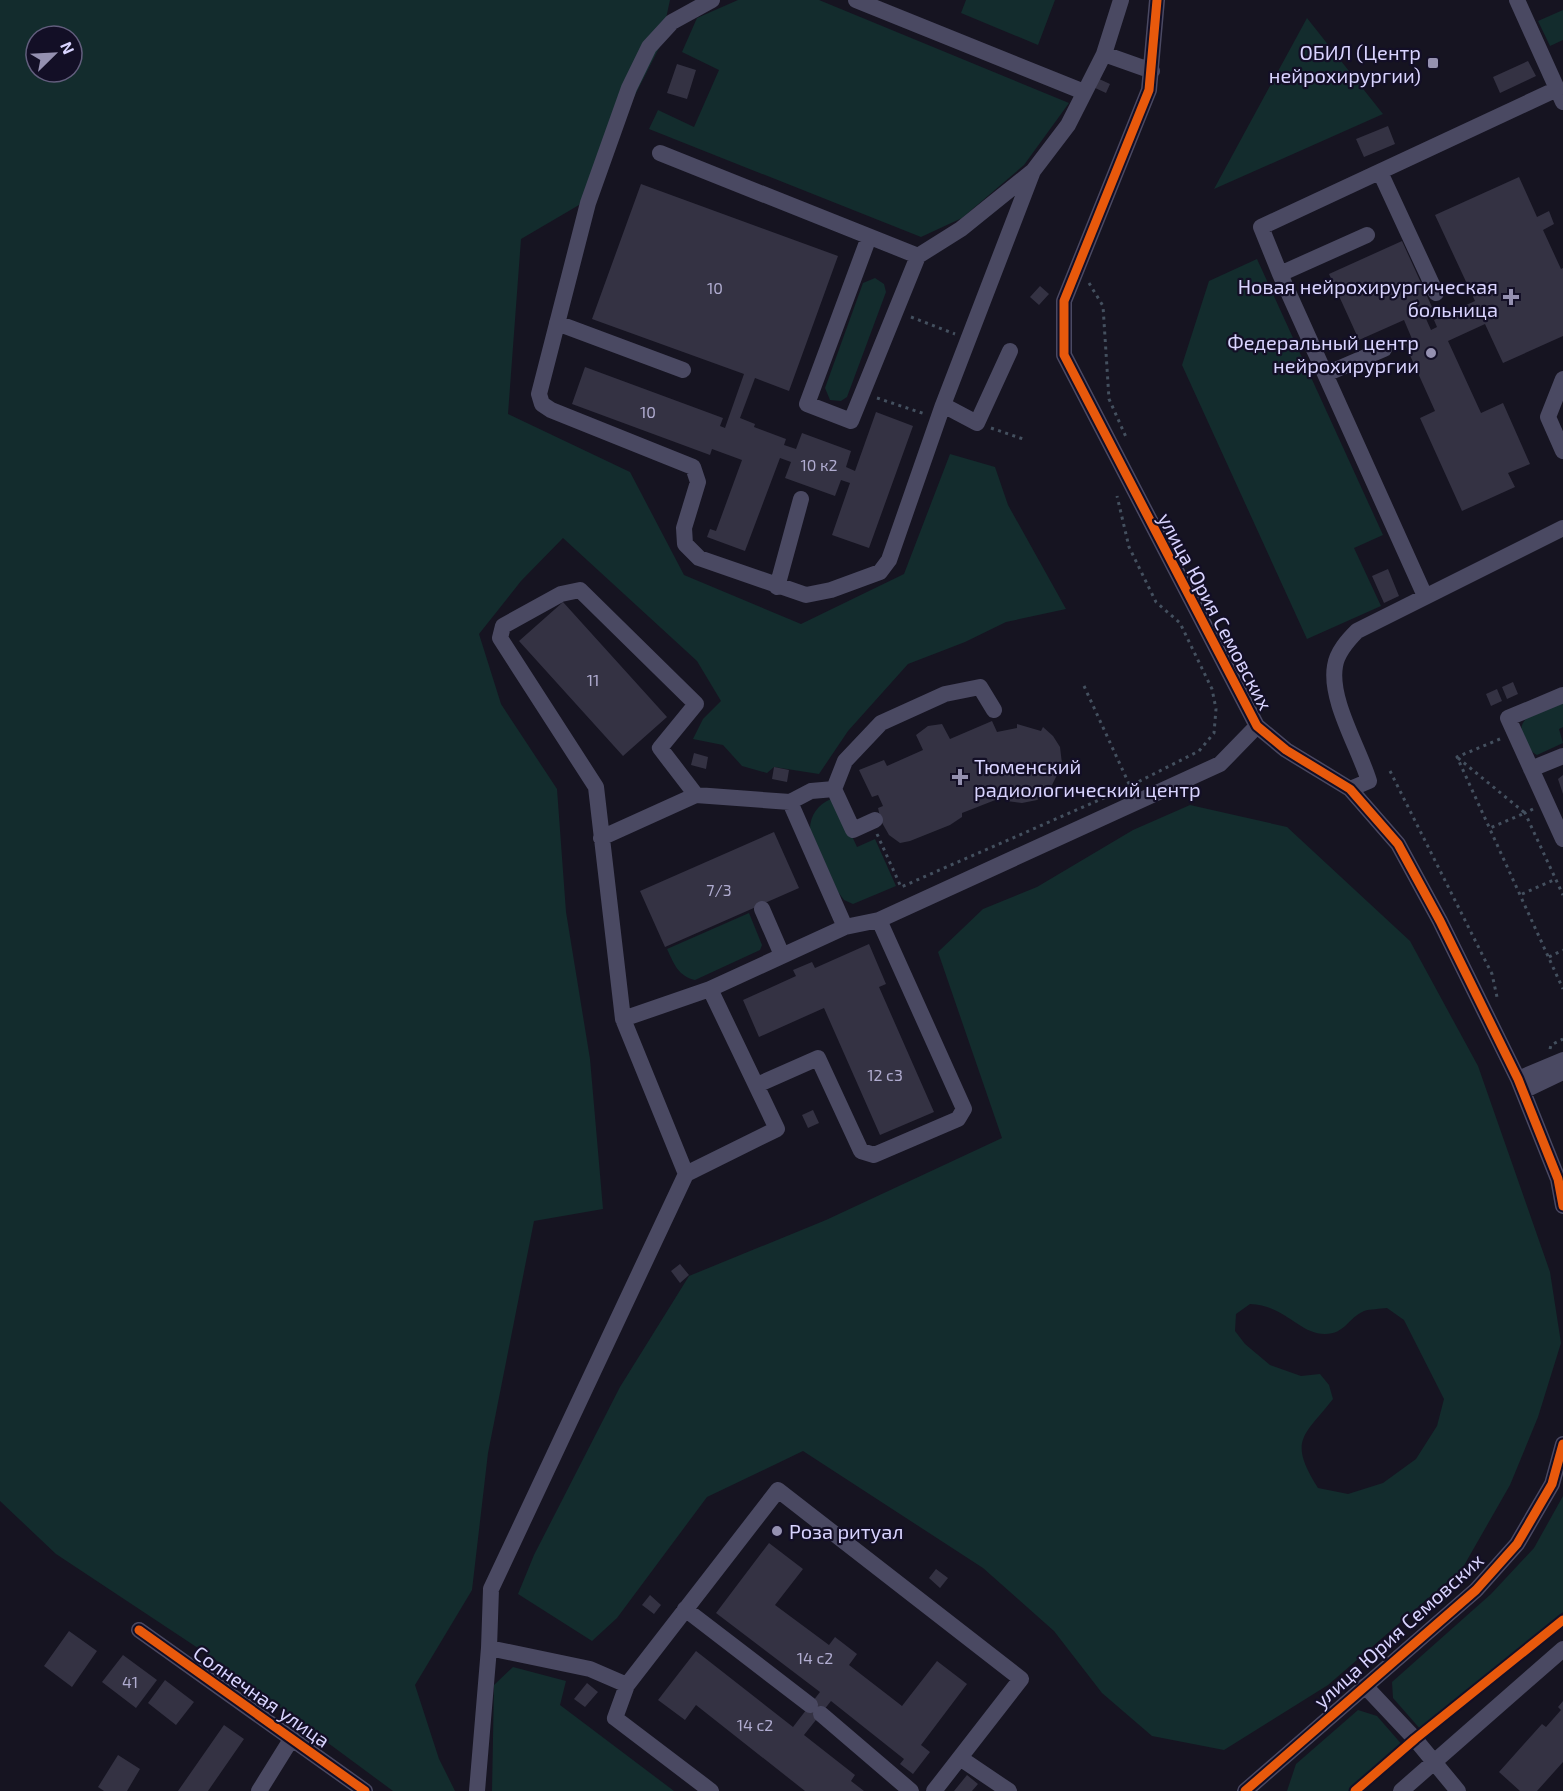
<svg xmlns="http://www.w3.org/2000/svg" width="1563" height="1791" viewBox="0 0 1563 1791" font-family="'Exo 2',sans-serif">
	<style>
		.green { fill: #132c2d; fill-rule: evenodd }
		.building { fill: #343243 }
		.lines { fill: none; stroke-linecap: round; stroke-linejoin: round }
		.path { stroke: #44505f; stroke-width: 3; stroke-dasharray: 3 4.5; stroke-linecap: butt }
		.minor { stroke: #4a4962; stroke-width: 16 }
		.cycleway-casing { stroke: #130f26; stroke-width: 13 }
		.cycleway { stroke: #e8590c; stroke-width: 9 }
		.poi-dot { fill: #9591b1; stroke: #130f26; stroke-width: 2 }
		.labels { text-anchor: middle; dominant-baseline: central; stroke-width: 4.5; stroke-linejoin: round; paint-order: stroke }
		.number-label { font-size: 16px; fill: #b0acd0 }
		.poi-label { font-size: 20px; fill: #d9d4ff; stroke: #130f26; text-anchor: end }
		.street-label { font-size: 20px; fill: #d9d4ff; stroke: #130f26 }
	</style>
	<rect width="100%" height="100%" fill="#161421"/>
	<path class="green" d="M 0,0 L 670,0 L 660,46 L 579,205 L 521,239 L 508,414 L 630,472 L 684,575 L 801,624 L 904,574 L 950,454 L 995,467 L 1008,505 L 1066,609 L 1006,622 L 965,642 L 908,664 L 848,731 L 819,774 L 774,767 L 767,773 L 742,766 L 723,745 L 693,739 L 703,719 L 721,701 L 697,661 L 563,538 L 521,581 L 479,634 L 501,704 L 557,789 L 566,912 L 590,1059 L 603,1209 L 534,1221 L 488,1453 L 472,1590 L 415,1685 L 439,1759 L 455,1791 L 393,1791 L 213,1658 L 56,1554 L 0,1501 ZM 36,36 L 72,36 L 72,72 L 36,72 Z
		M 738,0 L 819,0 L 1069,103 L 1024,165 L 962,218 L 921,237 L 649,129 L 658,110 L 694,127 L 719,70 L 682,52 L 697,18 Z
		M 966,0 L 1055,0 L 1038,45 L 961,13 Z
		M 1563,10 L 1563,40 L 1550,46 L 1538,21 Z
		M 1307,18 L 1383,114 L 1214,189 Z
		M 1257,259 L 1383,535 L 1354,548 L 1381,606 L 1307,639 L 1182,365 L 1209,281 Z
		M 875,278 L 884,284 L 886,292 L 847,397 L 841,401 L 830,400 L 825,388 L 863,283 Z
		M 1563,700 L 1563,727 L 1559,729 L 1563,743 L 1537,755 C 1531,752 1529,747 1525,741 C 1510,716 1544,709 1563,700 Z
		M 831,799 L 836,802 L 857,847 L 875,839 L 896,886 L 853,904 L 844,900 L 838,892 L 810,829 C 810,816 818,804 831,799 Z
		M 1190,805 L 1287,827 L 1410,941 L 1478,1066 L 1550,1272 L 1561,1343 L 1538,1417 L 1510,1485 L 1462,1569 L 1328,1685 L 1224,1750 L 1152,1736 L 1102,1693 L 1054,1631 L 983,1568 L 803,1451 L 707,1497 L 617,1618 L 592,1641 L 518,1594 L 534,1555 L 620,1387 L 689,1276 L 826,1220 L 1002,1138 L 938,952 L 983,909 L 1037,887 L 1133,830 ZM 1250,1304 C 1285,1305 1299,1334 1325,1334 C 1345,1334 1348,1318 1364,1311 C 1370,1309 1380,1309 1387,1308 L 1404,1320 L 1444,1399 L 1437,1426 L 1416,1459 L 1383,1483 L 1348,1494 L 1318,1488 C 1288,1440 1303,1437 1333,1399 L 1329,1385 L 1320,1374 L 1301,1376 L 1270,1365 L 1245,1344 L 1235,1331 L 1236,1314 Z
		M 749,913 L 762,945 L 760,950 L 695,980 C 678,976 674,964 667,949 Z
		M 1563,1496 L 1563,1612 L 1421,1730 L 1393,1698 L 1392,1682 L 1491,1594 L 1534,1548 Z
		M 513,1667 L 566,1681 L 560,1705 L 674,1791 L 492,1791 L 494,1685 Z
		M 1358,1710 L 1377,1716 L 1404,1747 L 1353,1791 L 1287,1791 L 1296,1764 Z"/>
	<path class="building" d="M 1528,61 L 1536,76 L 1500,93 L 1493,77 Z
		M 677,64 L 696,70 L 687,99 L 667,93 Z
		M 1097,78 L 1110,84 L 1106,93 L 1093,87 Z
		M 1388,126 L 1395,144 L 1364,157 L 1356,139 Z
		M 1519,177 L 1537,217 L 1549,211 L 1554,224 L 1543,230 L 1561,269 L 1563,268 L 1563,336 L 1503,363 L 1485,324 L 1448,341 L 1481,413 L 1503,403 L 1530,464 L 1508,473 L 1515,487 L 1462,511 L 1420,418 L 1435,411 L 1404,342 L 1412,339 L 1404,320 L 1359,340 L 1329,274 L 1402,241 L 1432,307 L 1423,312 L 1431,330 L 1437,327 L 1434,320 L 1475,301 L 1435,215 Z
		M 641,184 L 838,256 L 789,391 L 755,378 L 740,418 L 755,424 L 754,427 L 786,439 L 784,445 L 796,449 L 802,433 L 851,451 L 846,467 L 855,471 L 876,412 L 913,426 L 869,548 L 832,535 L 850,483 L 841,480 L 835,496 L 785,478 L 791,462 L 780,458 L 745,551 L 707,537 L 710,529 L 716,531 L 742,460 L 712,449 L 710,455 L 572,404 L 585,367 L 723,418 L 720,426 L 725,428 L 744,374 L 592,319 Z
		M 1040,286 L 1049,294 L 1039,305 L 1030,297 Z
		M 1388,569 L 1399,596 L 1384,603 L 1372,576 Z
		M 563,602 L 667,717 L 623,756 L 519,641 Z
		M 1513,682 L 1518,694 L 1507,699 L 1502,687 Z
		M 1497,689 L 1502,701 L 1491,706 L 1486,694 Z
		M 992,721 L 997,732 L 1017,728 L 1017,724 L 1041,731 L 1043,727 L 1053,736 L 1060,747 L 1063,772 L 1059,771 L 1048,793 L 1037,800 L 1022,803 L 1007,801 L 1003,797 L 962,813 L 962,817 L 950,825 L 910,841 L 900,843 L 889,835 L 881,821 L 878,808 L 883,806 L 878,795 L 872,797 L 859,770 L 884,760 L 887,766 L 923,750 L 916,735 L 928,726 L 942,724 L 950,739 Z
		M 694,753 L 708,757 L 706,769 L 691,765 Z
		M 774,767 L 789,770 L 787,782 L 772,779 Z
		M 1563,775 L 1563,794 L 1558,779 Z
		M 774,832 L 799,888 L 665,947 L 640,891 Z
		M 869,944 L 886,984 L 879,987 L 934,1112 L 880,1135 L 824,1008 L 759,1037 L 743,1000 L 796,976 L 793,970 L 812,962 L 815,968 Z
		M 813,1110 L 819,1123 L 808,1128 L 802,1115 Z
		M 680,1264 L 689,1275 L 680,1283 L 671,1271 Z
		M 769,1543 L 803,1569 L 775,1605 L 829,1645 L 835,1637 L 857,1654 L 849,1665 L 902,1706 L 937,1661 L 967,1684 L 921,1745 L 930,1752 L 913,1774 L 900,1764 L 904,1759 L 831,1701 L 804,1735 L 855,1775 L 851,1781 L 864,1791 L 805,1791 L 696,1705 L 685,1720 L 658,1700 L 696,1651 L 793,1727 L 820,1692 L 716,1613 Z
		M 936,1569 L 948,1578 L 940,1588 L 929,1578 Z
		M 650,1595 L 661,1605 L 654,1614 L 642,1605 Z
		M 69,1631 L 97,1651 L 72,1687 L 44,1666 Z
		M 123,1655 L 157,1680 L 136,1708 L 102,1682 Z
		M 165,1680 L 194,1702 L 176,1725 L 148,1703 Z
		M 587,1683 L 598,1692 L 585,1707 L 574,1699 Z
		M 1563,1701 L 1563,1762 L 1537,1791 L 1520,1791 L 1499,1772 L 1542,1724 L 1546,1727 L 1561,1710 L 1558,1707 Z
		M 224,1725 L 244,1739 L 208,1791 L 178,1791 Z
		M 118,1755 L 140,1769 L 127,1791 L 104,1791 L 98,1787 Z
		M 967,1775 L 978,1784 L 972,1791 L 954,1791 Z"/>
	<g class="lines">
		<path class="path" d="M 1089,283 L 1103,306 L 1109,399 L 1126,437
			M 911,317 L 955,334
			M 877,398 L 925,414
			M 991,428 L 1026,440
			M 1084,686 L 1130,786 L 1199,751 L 1214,733 L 1216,709 L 1212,689 L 1180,623 L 1156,602 L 1129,547 L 1117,496
			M 1500,739 L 1457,757 L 1563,989
			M 1458,758 L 1525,813 L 1490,828
			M 1390,771 L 1492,974 L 1497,997
			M 1533,809 L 1525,813 L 1563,895
			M 877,834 L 901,887 L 1106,797
			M 1522,894 L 1556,879
			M 1549,957 L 1563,950
			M 1550,1049 L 1551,1045 L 1563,1039"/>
		<path class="minor" d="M 712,0 L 672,22 L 649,47 L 629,88 L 588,203 L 539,394 L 542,404 L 551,410 L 693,467 L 698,482 L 684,528 L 685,544 L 699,558 L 806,595 L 831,590 L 880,572 L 889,560 L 943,405 L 1033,171
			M 856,0 L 1084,92
			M 1157,0 L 1149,90 L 1064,301 L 1064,355 L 1257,726 L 1286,750 L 1350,789 L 1398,844 L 1440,921 L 1518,1079 L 1558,1179 L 1563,1206
			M 1517,0 L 1563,102
			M 1104,54 L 1152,71
			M 660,153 L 918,256
			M 1380,172 L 1436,293
			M 1367,235 L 1280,274 L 1425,596
			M 869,237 L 807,404 L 851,421 L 918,256 L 961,229 L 1033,171 L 1068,125 L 1104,54 L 1121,0
			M 1280,274 L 1261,227 L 1557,89
			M 557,323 L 683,370
			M 1326,374 L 1384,349
			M 1563,379 L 1548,417 L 1563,451
			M 943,405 L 977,423 L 1010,351
			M 777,587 L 801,499
			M 1563,695 L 1508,718 L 1563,839
			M 1531,769 L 1563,756
			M 834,789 L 853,830 L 875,820
			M 1350,789 L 1369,781 C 1359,748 1329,700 1335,666 C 1337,652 1348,640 1357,631 L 1563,528
			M 601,838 L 696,795 L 790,802
			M 762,909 L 782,955
			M 845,927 L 790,802 L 811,791 L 834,789 L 845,761 L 881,723 L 945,694 L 980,687 L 994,710
			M 623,1019 L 596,787 L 500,638 L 503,626 L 561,594 L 580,590 L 696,704 L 660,748 L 696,795
			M 1518,1079 L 1563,1060
			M 757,1085 L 818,1058 L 861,1151 L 874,1155 L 958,1119 L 964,1109 L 879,920
			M 1523,1091 L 1563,1072
			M 686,1174 L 777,1129 L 710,989
			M 685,1609 L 810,1705
			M 139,1630 L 365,1791
			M 489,1648 L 590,1669 L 627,1685
			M 1365,1686 L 1415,1739 L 1458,1791
			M 821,1714 L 911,1791
			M 960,1758 L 1009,1791
			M 259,1791 L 292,1738
			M 477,1791 L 489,1648 L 491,1589 L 686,1174 L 623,1019 L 710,989 L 845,927 L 879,920 L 1220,764 L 1257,726
			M 711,1791 L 615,1718 L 627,1685 L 778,1490 L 1021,1679 L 934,1791
			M 1245,1791 L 1476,1590 L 1517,1544 L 1552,1484 L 1563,1444
			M 1401,1791 L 1563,1649"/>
		<g class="cycleway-casing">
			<path id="cycleway" d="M 1157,0 L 1149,90 L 1064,301 L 1064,355 L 1257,726 L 1286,750 L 1350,789 L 1398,844 L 1440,921 L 1518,1079 L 1558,1179 L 1563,1206
				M 139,1630 L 365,1791
				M 1245,1791 L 1476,1590 L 1517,1544 L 1552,1484 L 1563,1444
				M 1355,1791 L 1415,1739 L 1563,1620"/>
		</g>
		<use href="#cycleway" class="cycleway"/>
	</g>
	<g class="poi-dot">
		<rect x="1427" y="57" width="12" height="12" rx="3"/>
		<path d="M1508 288h6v6h6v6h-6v6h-6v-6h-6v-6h6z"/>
		<circle cx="1431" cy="353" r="6"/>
		<path d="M957 768h6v6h6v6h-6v6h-6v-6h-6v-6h6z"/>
		<circle cx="777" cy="1531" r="6"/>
	</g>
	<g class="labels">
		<g class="number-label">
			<text x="715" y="287">10</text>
			<text x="648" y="411">10</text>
			<text x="819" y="464">10 к2</text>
			<text x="593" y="679">11</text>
			<text x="719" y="889">7/3</text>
			<text x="885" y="1074">12 с3</text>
			<text x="815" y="1657">14 с2</text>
			<text x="130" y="1681">41</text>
			<text x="755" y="1724">14 с2</text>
		</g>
		<g class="poi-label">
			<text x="1421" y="52">ОБИЛ (Центр<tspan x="1421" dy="23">нейрохирургии)</tspan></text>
			<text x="1498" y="286">Новая нейрохирургическая<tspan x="1498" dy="23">больница</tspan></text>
			<text x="1419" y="342">Федеральный центр<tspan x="1419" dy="23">нейрохирургии</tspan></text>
			<text x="974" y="766" text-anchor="start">Тюменский<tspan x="974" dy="23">радиологический центр</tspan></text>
			<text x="789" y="1531" text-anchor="start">Роза ритуал</text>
		</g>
		<g class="street-label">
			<text transform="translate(1216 611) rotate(62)">улица Юрия Семовских</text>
			<text transform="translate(1398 1630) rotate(-42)">улица Юрия Семовских</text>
			<text transform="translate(262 1696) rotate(35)">Солнечная улица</text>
		</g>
	</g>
	<g transform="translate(54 54) rotate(66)"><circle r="28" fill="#130f26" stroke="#625e7d" stroke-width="1.5"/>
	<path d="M0-4.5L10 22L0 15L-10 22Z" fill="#9591b1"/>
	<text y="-9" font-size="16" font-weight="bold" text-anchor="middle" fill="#d9d4ff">N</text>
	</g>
</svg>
